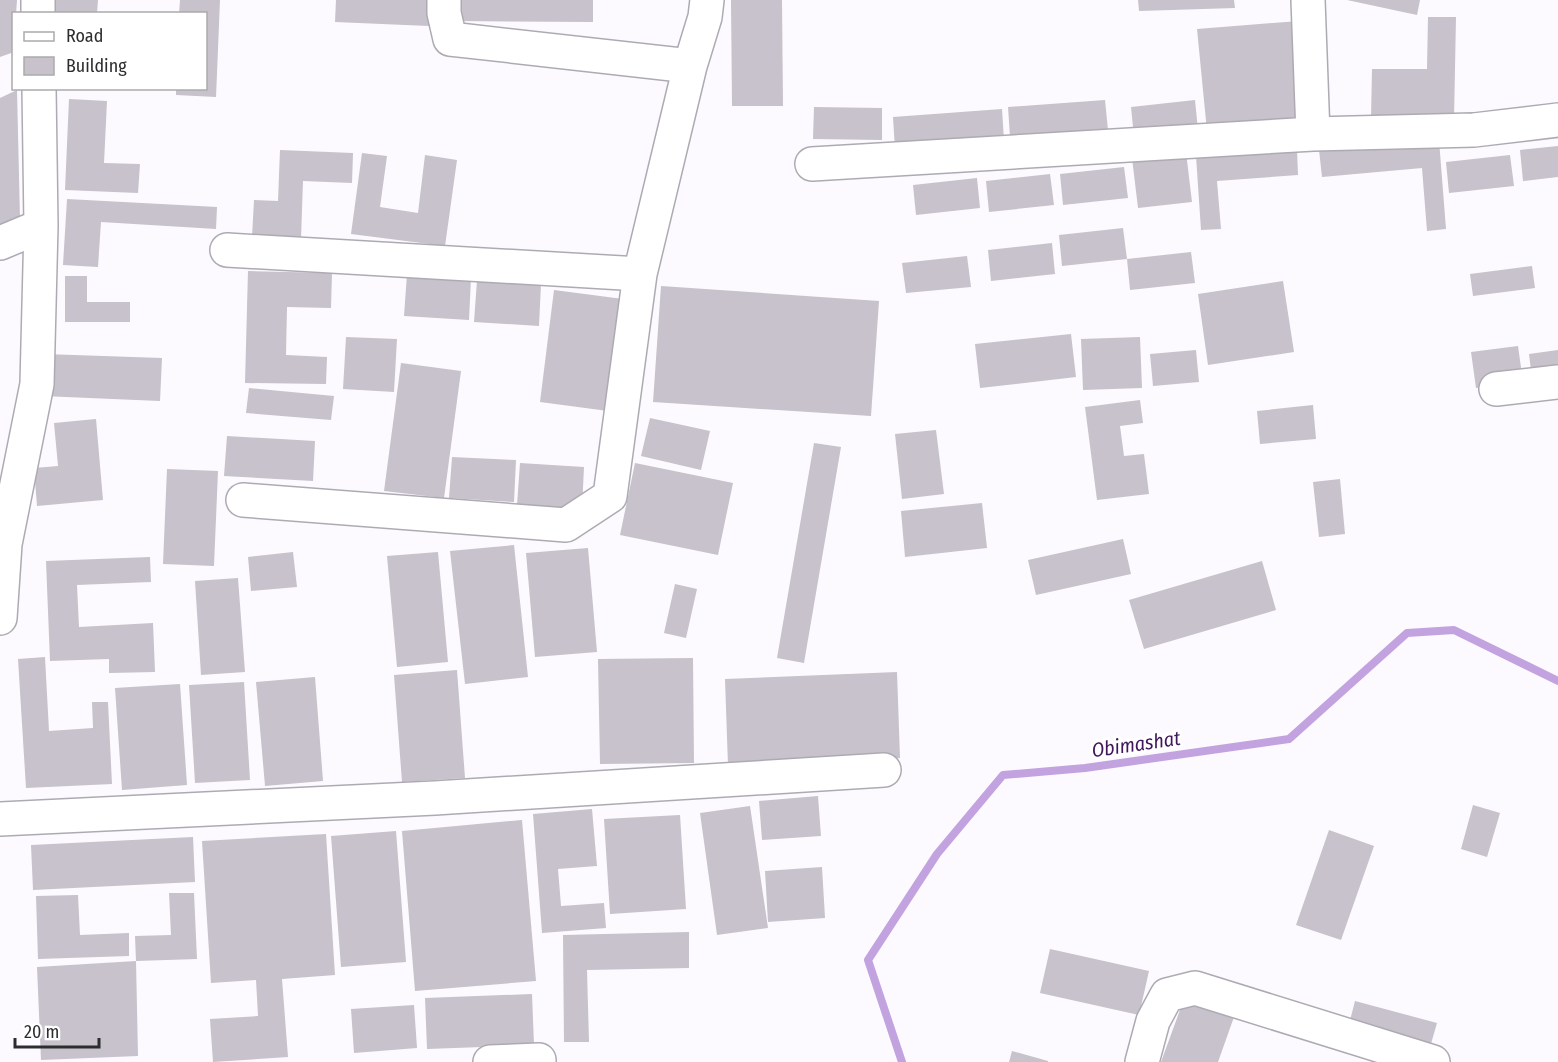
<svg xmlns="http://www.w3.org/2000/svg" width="1558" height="1062" viewBox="0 0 1558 1062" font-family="'Fira Sans Condensed',sans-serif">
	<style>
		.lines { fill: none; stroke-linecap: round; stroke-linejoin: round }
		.stream { stroke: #c2a3df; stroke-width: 8 }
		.building { fill: #c7c2cb }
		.minor-casing { stroke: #aeaab3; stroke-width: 36 }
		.minor { stroke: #fff; stroke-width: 33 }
		.labels { text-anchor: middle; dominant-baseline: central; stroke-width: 6; stroke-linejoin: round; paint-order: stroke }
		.water-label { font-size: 20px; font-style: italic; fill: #40165d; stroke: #fff }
	</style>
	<rect width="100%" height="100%" fill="#fcfafe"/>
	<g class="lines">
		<path class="stream" d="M 902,1062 L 868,960 L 937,854 L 1003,775 L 1085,768 L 1289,739 L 1407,633 L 1454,630 L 1558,681"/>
	</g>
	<path class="building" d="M 0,0 L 17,0 L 16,14 L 14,14 L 14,52 L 0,57 Z
		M 54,0 L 98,0 L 97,14 L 54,14 Z
		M 180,0 L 220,0 L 216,97 L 176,95 L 176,88 L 206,88 L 206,14 L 179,14 Z
		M 336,0 L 430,0 L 429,26 L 335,22 Z
		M 455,0 L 593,0 L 593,22 L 455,21 Z
		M 731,0 L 782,0 L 783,106 L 732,106 Z
		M 1138,0 L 1234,0 L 1235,8 L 1139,11 Z
		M 1347,0 L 1420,0 L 1417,15 Z
		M 1428,17 L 1456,17 L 1454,119 L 1371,118 L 1372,69 L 1427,69 Z
		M 1299,21 L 1302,127 L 1207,131 L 1197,29 Z
		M 17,90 L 20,219 L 0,229 L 0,98 Z
		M 69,99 L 107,101 L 104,163 L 140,164 L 138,193 L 65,190 Z
		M 1105,100 L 1108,130 L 1010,137 L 1008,107 Z
		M 1195,100 L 1198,130 L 1134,137 L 1131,107 Z
		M 814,107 L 882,108 L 882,140 L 813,139 Z
		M 1002,109 L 1004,141 L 895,149 L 893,117 Z
		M 1439,140 L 1446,229 L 1427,231 L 1422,168 L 1322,177 L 1319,150 Z
		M 1558,146 L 1558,177 L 1523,181 L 1520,150 Z
		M 1297,149 L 1298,175 L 1217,181 L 1221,229 L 1201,230 L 1196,156 Z
		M 280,150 L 353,153 L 352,183 L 303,181 L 301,239 L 252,237 L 254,200 L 278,201 Z
		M 1186,152 L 1192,202 L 1138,208 L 1132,158 Z
		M 362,153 L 387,156 L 380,207 L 418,213 L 425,155 L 457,160 L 445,246 L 351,234 Z
		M 1510,155 L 1514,186 L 1449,193 L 1446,162 Z
		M 1124,167 L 1128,198 L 1063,205 L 1060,174 Z
		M 1050,174 L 1054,205 L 989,212 L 986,181 Z
		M 977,178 L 980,208 L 916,215 L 913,185 Z
		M 67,199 L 217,207 L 216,229 L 101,222 L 98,267 L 63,265 Z
		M 1123,228 L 1127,259 L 1062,266 L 1059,235 Z
		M 1052,243 L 1055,274 L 991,281 L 988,250 Z
		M 1191,252 L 1195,283 L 1130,290 L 1127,259 Z
		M 967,256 L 971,287 L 906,293 L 902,263 Z
		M 1532,266 L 1535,288 L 1473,296 L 1470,274 Z
		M 248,271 L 332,273 L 331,308 L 287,307 L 286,355 L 327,357 L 326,384 L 245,383 Z
		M 407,274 L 471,278 L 469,320 L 404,316 Z
		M 65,276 L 87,276 L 87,302 L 130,302 L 130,322 L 65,322 Z
		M 477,280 L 541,284 L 539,326 L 474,322 Z
		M 1283,281 L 1294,352 L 1208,365 L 1198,294 Z
		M 661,286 L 879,301 L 871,416 L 653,402 Z
		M 554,290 L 623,299 L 608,411 L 540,402 Z
		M 1071,334 L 1076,377 L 980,388 L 975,344 Z
		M 346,337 L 397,339 L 394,392 L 343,389 Z
		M 1140,337 L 1142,388 L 1083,390 L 1081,339 Z
		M 1518,346 L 1523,382 L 1476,388 L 1471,352 Z
		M 1196,350 L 1199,382 L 1153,386 L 1150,354 Z
		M 1558,350 L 1558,376 L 1532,379 L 1529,354 Z
		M 44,354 L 162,358 L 160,401 L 42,396 Z
		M 401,363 L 461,371 L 444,498 L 384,491 Z
		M 249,388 L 334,396 L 331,420 L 246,413 Z
		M 1140,400 L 1143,423 L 1120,426 L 1124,456 L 1144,454 L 1149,494 L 1097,500 L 1085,407 Z
		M 1313,405 L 1316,439 L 1260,444 L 1257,411 Z
		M 650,418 L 710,431 L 701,470 L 641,456 Z
		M 96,419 L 103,500 L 37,506 L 34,468 L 58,466 L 54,423 Z
		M 936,430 L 944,494 L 902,499 L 895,434 Z
		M 227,436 L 315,441 L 313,481 L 224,476 Z
		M 814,443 L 841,447 L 804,663 L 777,658 Z
		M 452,457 L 516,460 L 514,502 L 449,498 Z
		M 520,463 L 584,467 L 582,509 L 517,505 Z
		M 635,463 L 733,483 L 718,555 L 620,535 Z
		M 167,469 L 218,471 L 214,566 L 163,564 Z
		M 1340,479 L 1345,534 L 1319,537 L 1313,482 Z
		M 982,503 L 987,548 L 905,557 L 901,511 Z
		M 1123,539 L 1131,574 L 1036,595 L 1028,560 Z
		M 514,545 L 528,677 L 465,684 L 450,551 Z
		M 588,548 L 597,652 L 535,657 L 526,553 Z
		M 293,552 L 297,587 L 251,591 L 248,557 Z
		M 438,552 L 448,662 L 397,667 L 387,556 Z
		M 150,557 L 151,582 L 77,585 L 79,627 L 153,623 L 155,672 L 109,673 L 109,659 L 50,661 L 46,561 Z
		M 1262,561 L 1276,610 L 1144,649 L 1129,600 Z
		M 238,578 L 245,672 L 201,675 L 195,581 Z
		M 675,584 L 697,589 L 686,638 L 664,633 Z
		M 45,657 L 49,731 L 93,728 L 92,702 L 108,702 L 112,784 L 26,788 L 18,659 Z
		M 693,658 L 694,763 L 600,764 L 598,659 Z
		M 457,670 L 465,778 L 402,782 L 394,675 Z
		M 897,672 L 900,758 L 728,765 L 725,679 Z
		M 315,677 L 323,781 L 265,786 L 256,682 Z
		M 244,682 L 250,780 L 195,783 L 189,685 Z
		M 180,684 L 187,785 L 122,790 L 115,688 Z
		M 818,796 L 821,836 L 762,840 L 759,801 Z
		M 1473,805 L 1500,813 L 1487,857 L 1461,849 Z
		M 750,806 L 768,928 L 717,935 L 700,813 Z
		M 592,809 L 597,866 L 558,869 L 561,906 L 604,903 L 606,928 L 542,933 L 533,814 Z
		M 680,815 L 686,909 L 610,914 L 604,819 Z
		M 522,820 L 536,981 L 415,991 L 402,831 Z
		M 1329,830 L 1374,846 L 1341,940 L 1296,925 Z
		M 396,831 L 406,962 L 341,967 L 331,836 Z
		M 326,834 L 335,975 L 282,979 L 288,1057 L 213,1062 L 210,1019 L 258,1016 L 256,980 L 211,983 L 202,841 Z
		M 193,837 L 195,882 L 33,890 L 31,845 Z
		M 822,867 L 825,918 L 768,922 L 765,871 Z
		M 169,893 L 194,893 L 197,959 L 136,961 L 138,1056 L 41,1060 L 37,967 L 136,961 L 135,936 L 171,935 Z
		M 78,895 L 80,935 L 129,933 L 129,956 L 38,959 L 36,896 Z
		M 689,932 L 689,968 L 587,970 L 589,1042 L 564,1042 L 563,935 Z
		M 1050,949 L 1149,971 L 1139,1015 L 1040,993 Z
		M 532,994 L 534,1045 L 427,1049 L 425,998 Z
		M 1184,999 L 1234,1017 L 1218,1062 L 1161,1062 Z
		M 1355,1001 L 1437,1023 L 1428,1054 L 1347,1032 Z
		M 414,1005 L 417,1048 L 354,1053 L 351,1009 Z
		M 1012,1051 L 1048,1061 L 1048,1062 L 1009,1062 Z"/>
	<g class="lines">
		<g class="minor-casing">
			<path id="minor" d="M 38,0 L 38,14
				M 444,0 L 444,13 L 450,39 L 690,66
				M 1308,0 L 1313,134
				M 812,164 L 1313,134 L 1474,130 L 1558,120
				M 0,243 L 41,226
				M 227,250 L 640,274
				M 1496,389 L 1558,382
				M 243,500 L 566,525 L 610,496 L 640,274 L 690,66 L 705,17 L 707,0
				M 0,618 L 5,544 L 37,384 L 41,226 L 39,88
				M 0,819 L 435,798 L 884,770
				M 490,1062 L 539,1060
				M 1142,1062 L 1153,1021 L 1167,995 L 1195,988 L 1433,1062"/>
		</g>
		<use href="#minor" class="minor"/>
	</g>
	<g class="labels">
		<g class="water-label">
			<text transform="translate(1136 744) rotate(-8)">Obimashat</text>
		</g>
	</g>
	<rect x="12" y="12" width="195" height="78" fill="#ffffff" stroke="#ababac" stroke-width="1.5"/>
	<rect x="24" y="32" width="30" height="9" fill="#ffffff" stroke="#ababac" stroke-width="1.5"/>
	<text x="66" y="42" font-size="18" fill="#2d2c2f">Road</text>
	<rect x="24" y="57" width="30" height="18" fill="#c7c2cb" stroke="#ababac" stroke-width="1.5"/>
	<text x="66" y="72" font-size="18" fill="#2d2c2f">Building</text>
	<path d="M15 1038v9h84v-9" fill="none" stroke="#2d2c2f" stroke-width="3"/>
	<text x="24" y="1038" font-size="18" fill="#2d2c2f" stroke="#ffffff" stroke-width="4.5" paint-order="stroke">20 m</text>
</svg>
